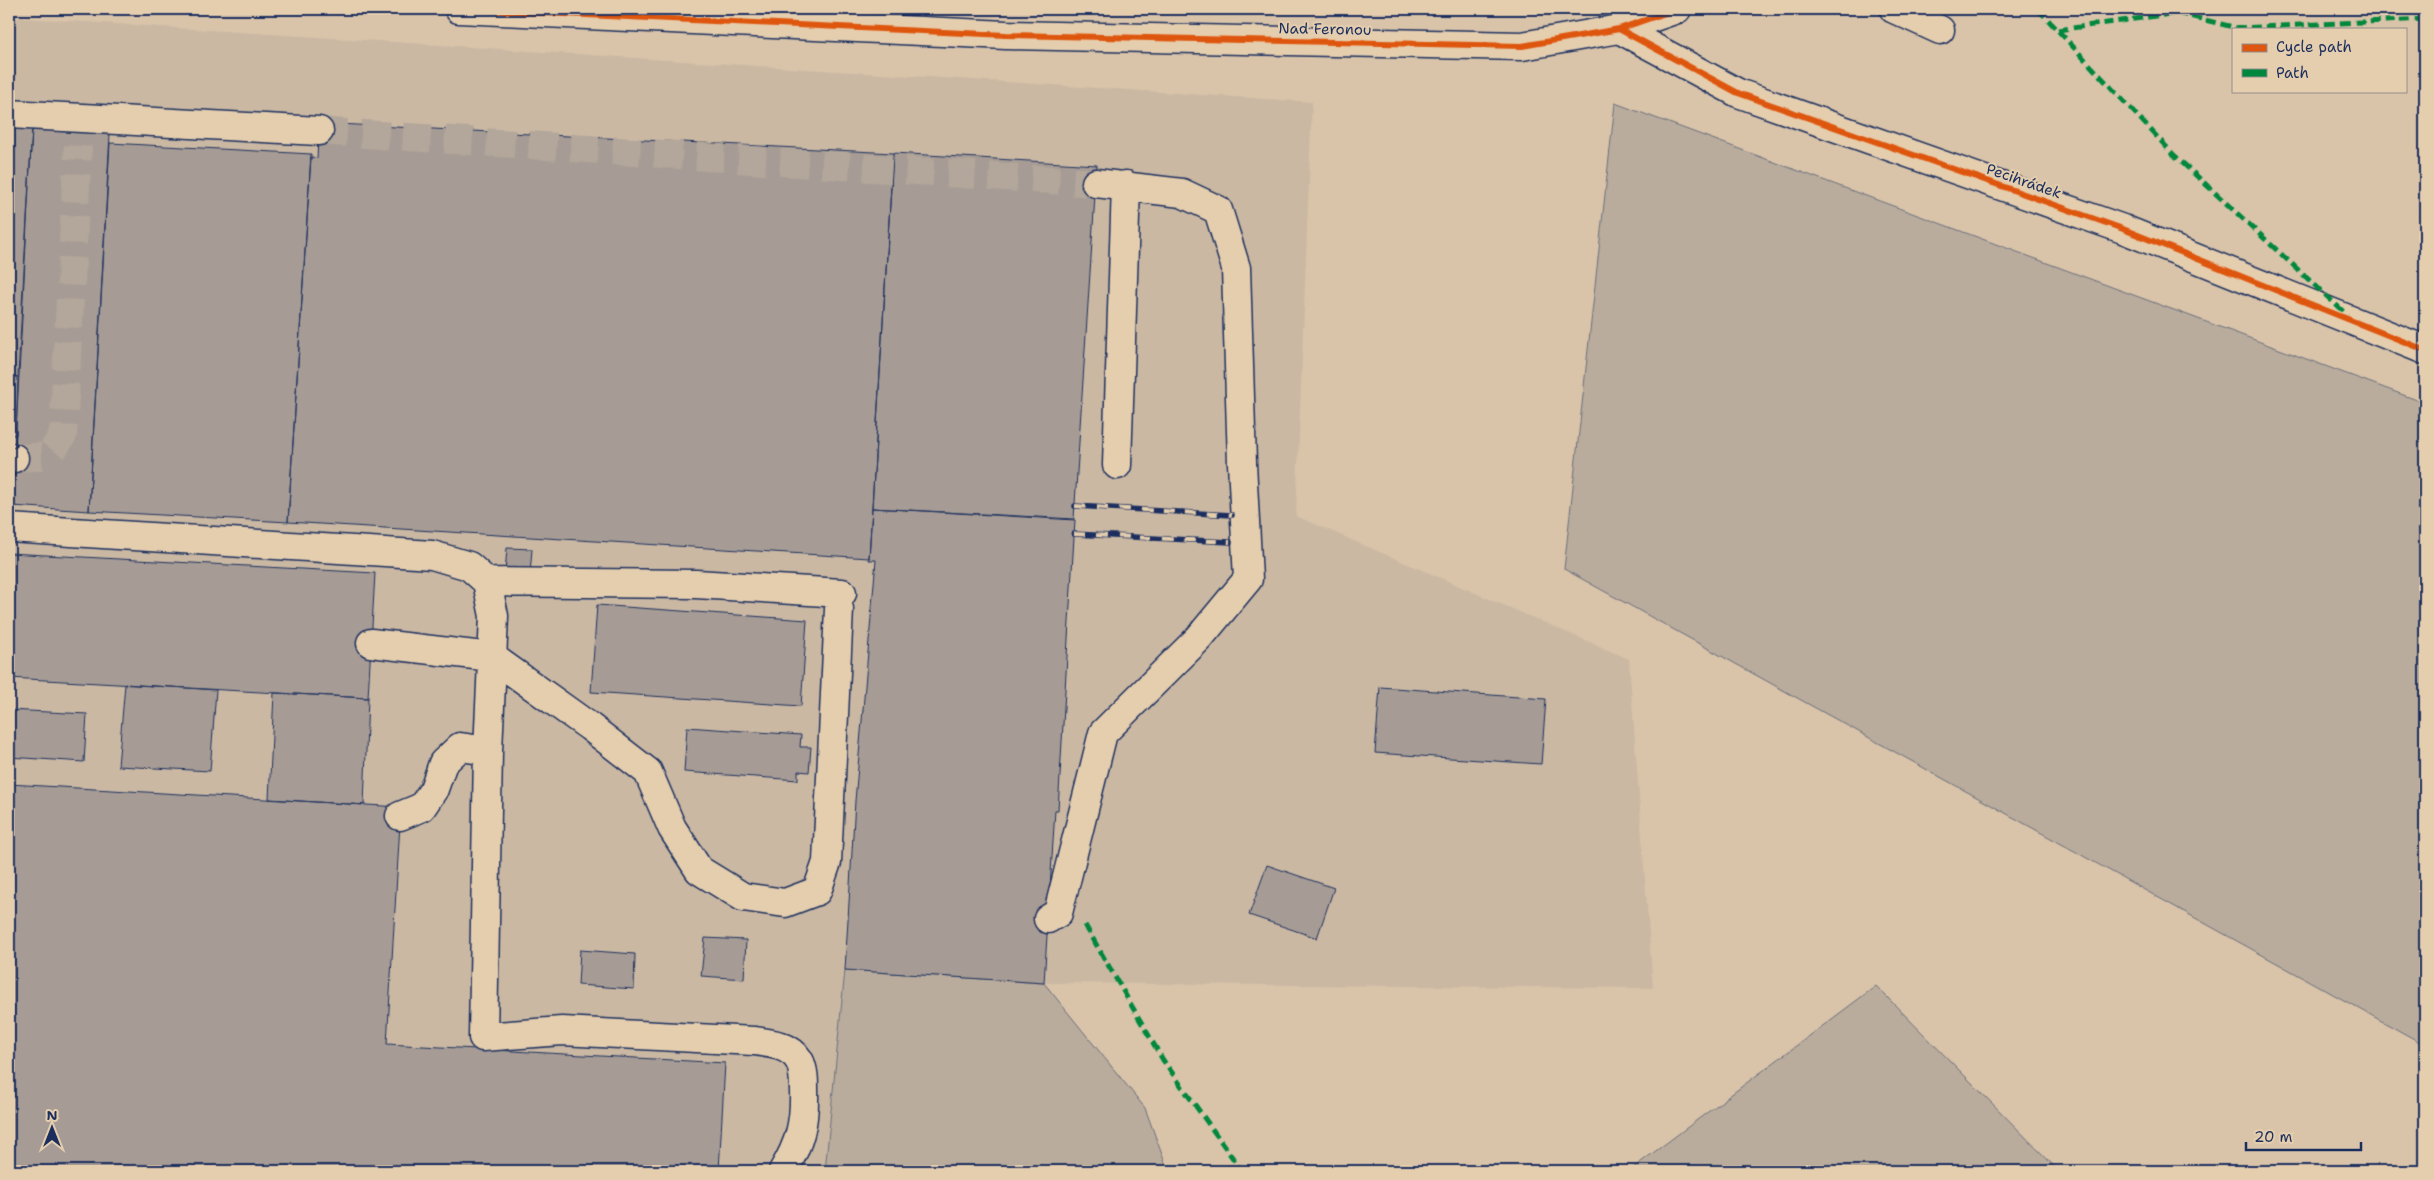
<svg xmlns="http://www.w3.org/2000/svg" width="2434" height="1180" viewBox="0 0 2434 1180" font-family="'Shantell Sans',sans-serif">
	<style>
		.built { fill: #cab8a3 }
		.green { fill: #b9ac9c; stroke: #6a6e7d }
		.building { fill: #a79c95; stroke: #1b2f5e }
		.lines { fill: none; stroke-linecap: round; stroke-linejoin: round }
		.minor-tunnel { stroke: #b3a69a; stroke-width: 28; stroke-dasharray: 28 14; stroke-linecap: butt }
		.minor-casing { stroke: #1b2f5e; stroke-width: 31 }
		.minor { stroke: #e5ceae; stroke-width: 28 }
		.rail-casing { stroke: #1b2f5e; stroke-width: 5.5 }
		.rail { stroke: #e5ceae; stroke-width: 4; stroke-dasharray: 11; stroke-linecap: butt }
		.quiet { stroke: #00873e; stroke-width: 5; stroke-dasharray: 10 5; stroke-linecap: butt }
		.cycleway-casing { stroke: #e5ceae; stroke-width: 9 }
		.cycleway { stroke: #de5710; stroke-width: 6 }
		.labels { text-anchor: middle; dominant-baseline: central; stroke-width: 4; stroke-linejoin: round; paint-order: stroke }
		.street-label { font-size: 15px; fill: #1b2f5e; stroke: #e5ceae }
	</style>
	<rect width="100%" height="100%" fill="#d9c4a9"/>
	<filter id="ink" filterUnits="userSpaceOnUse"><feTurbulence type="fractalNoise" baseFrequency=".02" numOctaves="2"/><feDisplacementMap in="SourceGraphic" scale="10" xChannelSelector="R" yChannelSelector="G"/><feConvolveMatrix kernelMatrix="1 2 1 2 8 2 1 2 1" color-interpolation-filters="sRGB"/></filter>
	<g filter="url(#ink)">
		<path class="built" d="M 9,17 L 1312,102 L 1296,516 L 1629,659 L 1653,988 L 1044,983 L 845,970 L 825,1171 L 9,1171 Z"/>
		<path class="green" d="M 1615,103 L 2425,403 L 2425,1045 L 1564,569 Z
			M 845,970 L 1044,983 L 1145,1108 L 1168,1171 L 825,1171 Z
			M 1876,986 L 2059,1171 L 1629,1171 Z"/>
		<path class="building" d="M 319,123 L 893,153 L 869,558 L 288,522 L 311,157 L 317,158 Z
			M 9,128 L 32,129 L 18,377 L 9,376 Z
			M 32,129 L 110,134 L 89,511 L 12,506 Z
			M 110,143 L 311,154 L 288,522 L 89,511 Z
			M 893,153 L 1097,165 L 1074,519 L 872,508 Z
			M 9,376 L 18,377 L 16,435 L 9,435 Z
			M 872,508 L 1075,520 L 1058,810 L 1055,810 L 1044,983 L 845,970 L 855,801 L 876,560 L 869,560 Z
			M 507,548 L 532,549 L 530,575 L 505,573 Z
			M 9,553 L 375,573 L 368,698 L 9,678 Z
			M 597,605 L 807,620 L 801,706 L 591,692 Z
			M 125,684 L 216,690 L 210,771 L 118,766 Z
			M 1380,687 L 1546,699 L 1541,764 L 1375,753 Z
			M 274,693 L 368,698 L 364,805 L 269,799 Z
			M 9,710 L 87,714 L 84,762 L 9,757 Z
			M 687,727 L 801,735 L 800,747 L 811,747 L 809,772 L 798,771 L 798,780 L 684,772 Z
			M 9,784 L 401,807 L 387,1044 L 725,1063 L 719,1171 L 9,1171 Z
			M 1267,865 L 1334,888 L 1317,938 L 1249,915 Z
			M 705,938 L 746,940 L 744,979 L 701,976 Z
			M 580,950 L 635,954 L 634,989 L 578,985 Z"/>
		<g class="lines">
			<path class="minor-tunnel" d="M 319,131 L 1096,183
				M 14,458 L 49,456 L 63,435 L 78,146"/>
			<g class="minor-casing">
				<path id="minor" d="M 459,9 L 1006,35 L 1522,46 L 1619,29 L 1677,9
					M 1894,9 L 1940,30
					M 1619,29 L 1738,93 L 2123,229 L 2425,350
					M 9,114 L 319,131
					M 9,458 L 14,458
					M 1117,465 L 1126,185
					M 9,528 L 432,555 L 469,566 L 487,582 L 494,616 L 488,751 L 483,1037 L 562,1031 L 754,1041 C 770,1043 790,1045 799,1060 C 804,1069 804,1081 804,1090 C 805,1123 800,1143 783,1171
					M 487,582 L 696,584 L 842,593
					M 371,643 L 492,657 L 590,727 L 648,772 L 672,828 L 699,870 L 743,897 L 785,903 L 817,891 L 827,862 L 839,609
					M 400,816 L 422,807 L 434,789 L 443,763 L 460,747 L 488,751
					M 1048,919 L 1058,913 L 1103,733 L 1199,638 L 1248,579 L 1242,463 L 1236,268 L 1218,210 L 1182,193 L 1096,183"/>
			</g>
			<use href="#minor" class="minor"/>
			<g class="rail-casing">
				<path id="rail" d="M 9,445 L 15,445
					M 9,473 L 13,474
					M 1075,506 L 1232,515
					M 1074,534 L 1230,542"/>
			</g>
			<use href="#rail" class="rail"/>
			<path class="quiet" d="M 2038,9 L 2173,154 L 2347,315
				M 2058,30 L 2177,13 L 2237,28 L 2425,19
				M 1085,925 L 1163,1060 L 1242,1171"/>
			<g class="cycleway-casing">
				<path id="cycleway" d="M 459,9 L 1006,35 L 1522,46 L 1619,29 L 1677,9
					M 1619,29 L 1738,93 L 2123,229 L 2425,350"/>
			</g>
			<use href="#cycleway" class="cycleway"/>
		</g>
	</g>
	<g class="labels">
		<g class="street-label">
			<text transform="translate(1325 29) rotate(1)">Nad Feronou</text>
			<text transform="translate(2024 181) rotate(19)">Pecihrádek</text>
		</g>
	</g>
	<rect width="2434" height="1180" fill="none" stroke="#e5ceae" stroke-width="30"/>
	<rect x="15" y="15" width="2404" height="1150" fill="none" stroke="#1b2f5e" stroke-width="2" filter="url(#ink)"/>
	<rect x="2232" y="28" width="175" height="65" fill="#e5ceae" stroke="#948e8e"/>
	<rect x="2242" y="44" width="25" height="8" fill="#de5710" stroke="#948e8e"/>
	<text x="2276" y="52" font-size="15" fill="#1b2f5e">Cycle path</text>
	<rect x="2242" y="69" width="25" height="8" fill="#00873e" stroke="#948e8e"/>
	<text x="2276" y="78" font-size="15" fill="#1b2f5e">Path</text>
	<g transform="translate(52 1128)" stroke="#e5ceae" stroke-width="4" paint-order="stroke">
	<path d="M0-4L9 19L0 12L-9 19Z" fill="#1b2f5e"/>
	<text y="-8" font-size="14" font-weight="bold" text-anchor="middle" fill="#1b2f5e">N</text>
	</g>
	<path d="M2246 1142v8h115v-8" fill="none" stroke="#1b2f5e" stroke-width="2.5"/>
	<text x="2254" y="1142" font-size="15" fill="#1b2f5e" stroke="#e5ceae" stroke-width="4" paint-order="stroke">20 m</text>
</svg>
